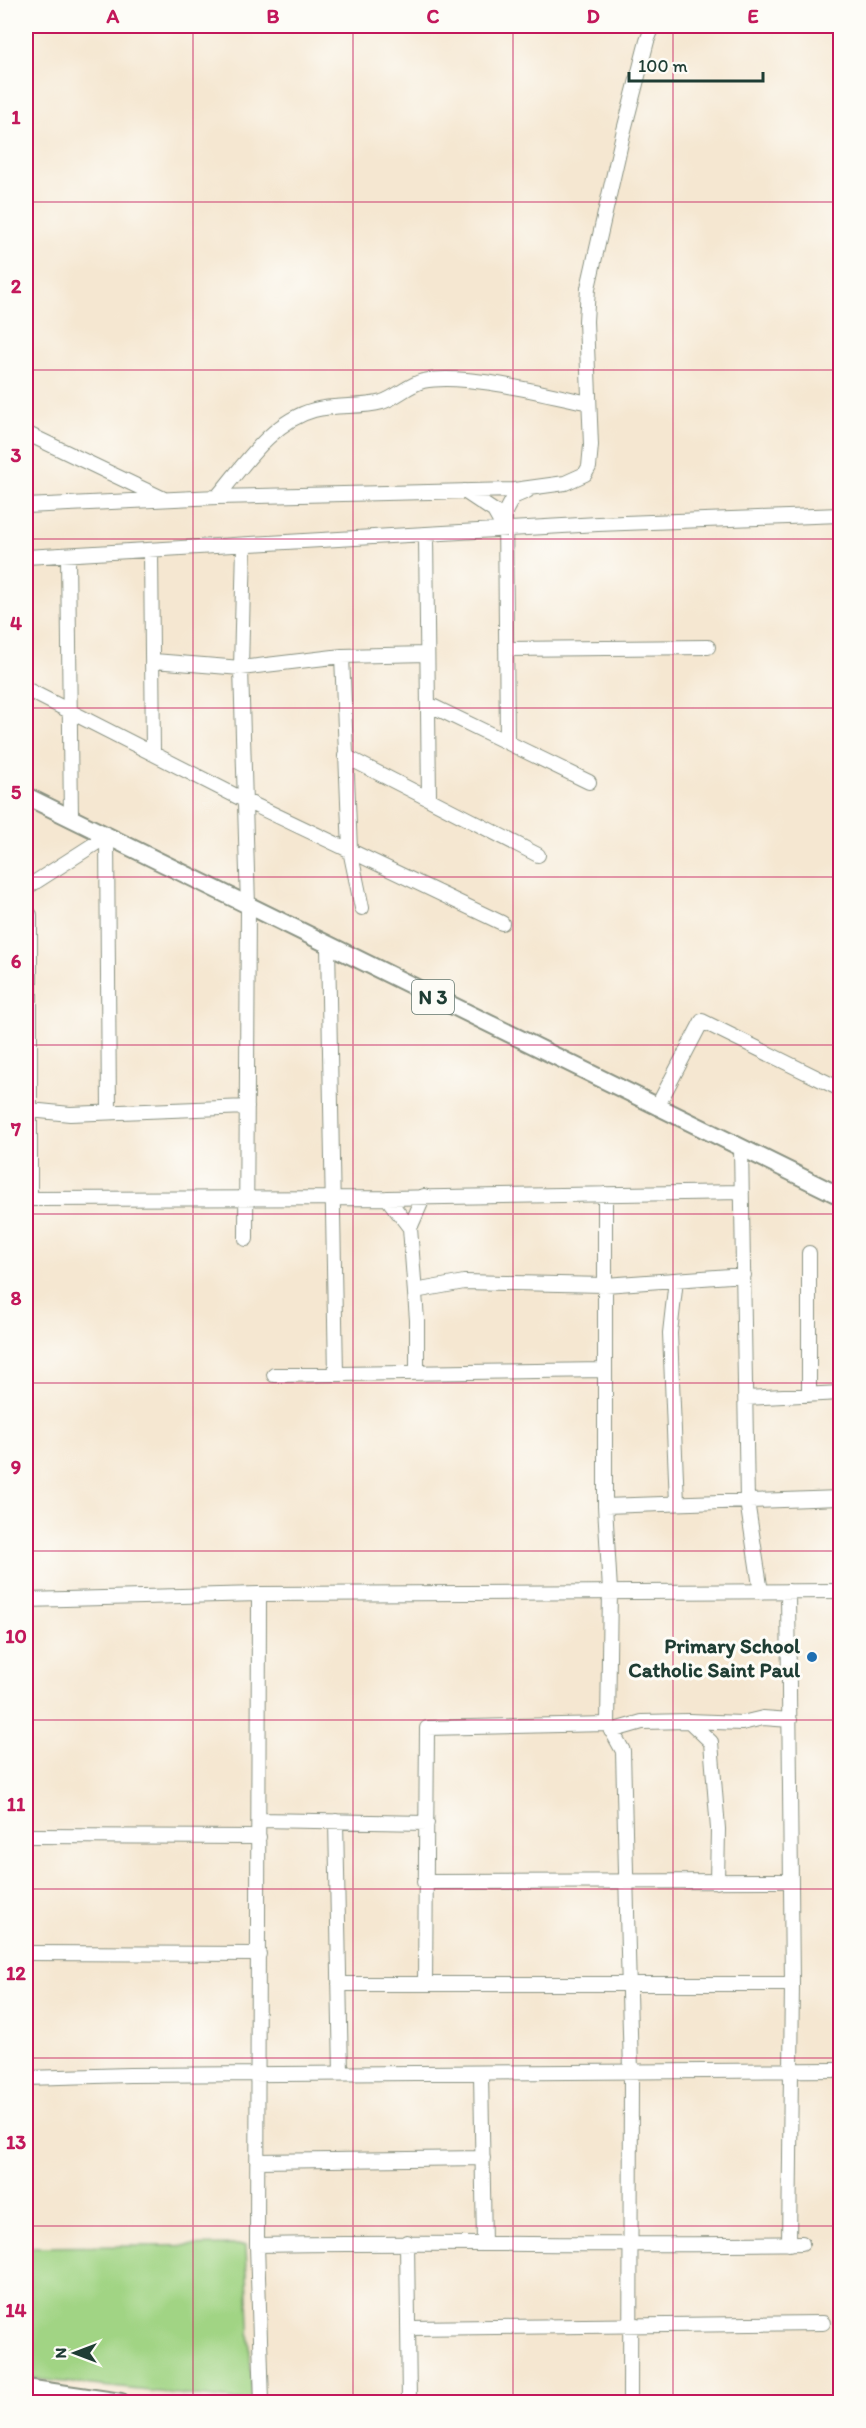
<svg xmlns="http://www.w3.org/2000/svg" width="866" height="2428" viewBox="0 0 866 2428" font-family="Itim,sans-serif">
	<style>
		.green { fill: #a1d484; stroke: #60885c; stroke-width: 1.5 }
		.lines { fill: none; stroke-linecap: round; stroke-linejoin: round }
		.minor-casing { stroke: #8a9282; stroke-width: 16 }
		.major-casing { stroke: #8a9282; stroke-width: 20 }
		.minor { stroke: #fff; stroke-width: 14 }
		.major { stroke: #fff; stroke-width: 16 }
		.grid { fill: none; stroke: #c2185b; stroke-width: 1.5; stroke-opacity: 0.55 }
		.poi-dot { fill: #1f6fb2; stroke: #fdfcf7; stroke-width: 2 }
		.labels { text-anchor: middle; dominant-baseline: central; stroke-width: 6; stroke-linejoin: round; paint-order: stroke }
		.shield { fill: #fdfcf7; stroke: #62766e; stroke-width: 1.5 }
		.shield-label { font-size: 20px; font-weight: bold; fill: #1f3d34 }
		.poi-label { font-size: 21px; font-weight: bold; fill: #1f3d34; stroke: #fdfcf7; text-anchor: end }
		.neatline { fill: none; stroke: #c2185b; stroke-width: 2 }
		.grid-label { font-size: 20px; text-anchor: middle; font-weight: bold; fill: #c2185b }
	</style>
	<rect width="100%" height="100%" fill="#fdfcf7"/>
	<filter id="ink" filterUnits="userSpaceOnUse"><feTurbulence type="fractalNoise" baseFrequency=".0167" numOctaves="2"/><feDisplacementMap in="SourceGraphic" scale="12" xChannelSelector="R" yChannelSelector="G"/><feConvolveMatrix kernelMatrix="1 2 1 2 8 2 1 2 1" color-interpolation-filters="sRGB"/></filter>
	<filter id="wash" filterUnits="userSpaceOnUse"><feTurbulence type="fractalNoise" baseFrequency=".008" numOctaves="4" result="noise"/><feDisplacementMap in="SourceGraphic" scale="24" xChannelSelector="R" yChannelSelector="G"/><feGaussianBlur stdDeviation="1.35" result="paint"/><feColorMatrix in="noise" values="0 0 0 0 0 0 0 0 0 0 0 0 0 0 0 0 0 1.4 0 .05"/><feComposite in="paint" operator="in"/></filter>
	<g filter="url(#wash)">
		<rect width="100%" height="100%" fill="#f5e7d1"/>
		<path class="green" d="M 246,2245 L 252,2402 L 26,2378 L 26,2247 Z"/>
	</g>
	<g filter="url(#ink)">
		<g class="lines">
			<g class="minor-casing">
				<path id="minor" d="M 26,433 L 162,498
					M 464,491 L 494,511 L 503,527
					M 217,497 C 244,465 272,421 314,410 C 336,404 361,408 382,402 C 397,397 408,385 423,381 C 464,372 546,394 589,403
					M 26,506 L 217,497 L 514,490 L 565,483 L 585,474 L 589,467 L 591,445 L 586,321 L 588,288 L 623,134 L 647,41 L 653,26
					M 426,536 L 429,798
					M 244,546 L 241,668 L 248,906 L 246,1239
					M 151,551 L 153,753
					M 68,555 L 71,818
					M 26,557 L 598,524 L 840,515
					M 506,649 L 708,647
					M 342,656 L 350,850 L 362,908
					M 154,661 L 241,668 L 342,656 L 427,654
					M 26,689 L 246,801 L 502,923
					M 428,704 L 589,782
					M 507,742 L 505,512 L 513,497 L 527,491
					M 345,756 L 538,855
					M 107,836 L 109,1112
					M 26,888 L 107,836
					M 30,915 L 30,1199
					M 328,945 L 336,1374
					M 657,1107 L 702,1021 L 840,1089
					M 30,1110 L 70,1114 L 247,1107
					M 741,1148 L 747,1501 L 761,1592
					M 605,1194 L 605,1506 L 610,1590 L 608,1724 L 623,1751 L 631,2072 L 630,2402
					M 387,1198 L 410,1228
					M 26,1199 L 387,1198 L 742,1192
					M 809,1253 L 809,1395
					M 676,1280 L 670,1333 L 677,1503
					M 415,1291 L 464,1282 L 605,1285 L 744,1275
					M 417,1373 L 417,1320 L 410,1228 L 424,1196
					M 274,1375 L 605,1370
					M 746,1398 L 840,1393
					M 605,1506 L 840,1498
					M 788,1591 L 792,1984 L 789,2244
					M 259,1594 L 257,2245 L 262,2402
					M 26,1600 L 259,1594 L 840,1591
					M 689,1721 L 742,1723 L 763,1718 L 790,1720
					M 611,1731 L 642,1722 L 689,1721 L 711,1742 L 718,1829 L 717,1882
					M 259,1820 L 427,1823
					M 336,1821 L 341,2074
					M 26,1836 L 259,1837
					M 424,1882 L 791,1881
					M 26,1953 L 259,1954
					M 339,1984 L 792,1984
					M 425,1984 L 427,1728 L 608,1724
					M 481,2074 L 484,2244
					M 26,2078 L 130,2075 L 840,2070
					M 257,2161 L 483,2158
					M 407,2242 L 409,2402
					M 257,2245 C 439,2241 620,2247 802,2243
					M 408,2328 L 823,2323"/>
			</g>
			<g class="major-casing">
				<path id="major" d="M 26,796 L 840,1196
					M 26,2388 L 121,2402"/>
			</g>
			<use href="#minor" class="minor"/>
			<use href="#major" class="major"/>
		</g>
	</g>
	<path class="grid" d="M 193,26 L 193,2402M 353,26 L 353,2402M 513,26 L 513,2402M 673,26 L 673,2402M 26,202 L 840,202M 26,370 L 840,370M 26,539 L 840,539M 26,708 L 840,708M 26,877 L 840,877M 26,1045 L 840,1045M 26,1214 L 840,1214M 26,1383 L 840,1383M 26,1551 L 840,1551M 26,1720 L 840,1720M 26,1889 L 840,1889M 26,2058 L 840,2058M 26,2226 L 840,2226"/>
	<circle class="poi-dot" cx="812" cy="1657" r="6"/>
	<g class="labels">
		<rect class="shield" x="412" y="980" width="42" height="34" rx="4.5"/>
		<g class="shield-label">
			<text x="433" y="997">N 3</text>
		</g>
		<g class="poi-label">
			<text x="800" y="1645">Primary School<tspan x="800" dy="24">Catholic Saint Paul</tspan></text>
		</g>
	</g>
	<rect width="866" height="2428" fill="none" stroke="#fdfcf7" stroke-width="66"/>
	<g transform="translate(75 2353) rotate(270)" stroke="#fdfcf7" stroke-width="4.5" paint-order="stroke">
	<path d="M0-4.5L10 22L0 15L-10 22Z" fill="#1f3d34"/>
	<text y="-9" font-size="16" font-weight="bold" text-anchor="middle" fill="#1f3d34">N</text>
	</g>
	<path d="M629 72v9h134v-9" fill="none" stroke="#1f3d34" stroke-width="3"/>
	<text x="638" y="72" font-size="18" fill="#1f3d34" stroke="#fdfcf7" stroke-width="4.5" paint-order="stroke">100 m</text>
	<rect x="33" y="33" width="800" height="2362" class="neatline"/>
	<g class="grid-label">
		<text x="113" y="23">A</text>
		<text x="273" y="23">B</text>
		<text x="433" y="23">C</text>
		<text x="593" y="23">D</text>
		<text x="753" y="23">E</text>
		<text x="16" y="124">1</text>
		<text x="16" y="293">2</text>
		<text x="16" y="462">3</text>
		<text x="16" y="630">4</text>
		<text x="16" y="799">5</text>
		<text x="16" y="968">6</text>
		<text x="16" y="1136">7</text>
		<text x="16" y="1305">8</text>
		<text x="16" y="1474">9</text>
		<text x="16" y="1643">10</text>
		<text x="16" y="1811">11</text>
		<text x="16" y="1980">12</text>
		<text x="16" y="2149">13</text>
		<text x="16" y="2317">14</text>
	</g>
</svg>
